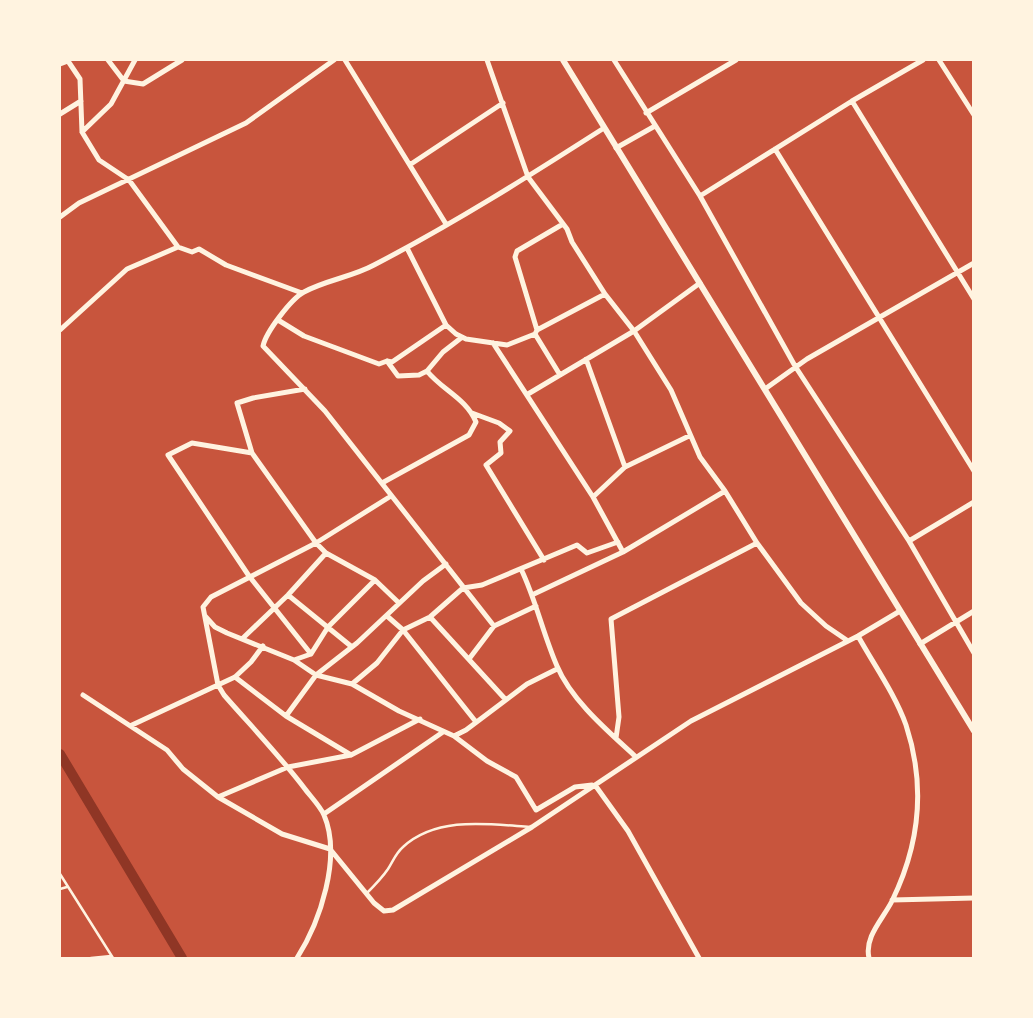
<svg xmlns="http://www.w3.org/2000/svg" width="1033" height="1018" viewBox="0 0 1033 1018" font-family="Commissioner,sans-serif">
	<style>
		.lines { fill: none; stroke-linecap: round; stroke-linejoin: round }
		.canal { stroke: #8f3625; stroke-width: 10 }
		.service { stroke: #fff3e0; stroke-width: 2.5 }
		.minor { stroke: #fff3e0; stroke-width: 5 }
		.tertiary { stroke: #fff3e0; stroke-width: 6 }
	</style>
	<rect width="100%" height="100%" fill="#c8553d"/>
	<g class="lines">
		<path class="canal" d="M 60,754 L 182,958"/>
		<path class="service" d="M 60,874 L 113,958
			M 60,889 L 67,887
			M 366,894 C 374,886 382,878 388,869 C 393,861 396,853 403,847 C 437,816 488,824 530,827
			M 91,958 L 111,956"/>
		<path class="minor" d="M 108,60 L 124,81 L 143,84 L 182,60
			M 345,60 L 446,224
			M 487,60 L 528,177 L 567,229 L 572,242 L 605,294 L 634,331 L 671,390 L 700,457 L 725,491 L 757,543 L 801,603 L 826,626 L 848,641
			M 614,60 L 700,196 L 795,366 L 909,541 L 974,653
			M 939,60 L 974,115
			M 60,64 L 68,61 L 80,79 L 82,132 L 99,160 L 129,180 L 178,247 L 192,252 L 199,249 L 226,265 L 302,293
			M 852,101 L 974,299
			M 646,113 L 736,60
			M 60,114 L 81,101
			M 82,132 L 111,104 L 135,60
			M 616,148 L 655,126
			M 775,149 L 974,471
			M 411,164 L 503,103
			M 700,196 L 852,101 L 923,60
			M 60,217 L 79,203 L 246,123 L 334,60
			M 407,248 L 446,325 L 456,334 L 466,339 L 507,345 L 535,334 L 537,330 L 605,294
			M 278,320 L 304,336 L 379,364 L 387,361 L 392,362 L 446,325
			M 60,330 L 127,269 L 178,247
			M 537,330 L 515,257 L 517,251 L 563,224
			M 535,334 L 560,375
			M 493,343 L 593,497 L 623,552
			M 586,359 L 625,467
			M 387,361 L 398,376 L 419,375 L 427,371 L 443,352 L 461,338
			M 305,389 L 253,398 L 237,403 L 252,453 L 316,543 L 326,553 L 375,580 L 399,603
			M 765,389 L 807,359 L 974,263
			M 528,394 L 634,331 L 700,283
			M 472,413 L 499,423 L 510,431 L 500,442 L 501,453 L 486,465 L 544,560
			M 252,453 L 192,443 L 168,455 L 249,576 L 311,654
			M 382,483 L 469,435 L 476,422 C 466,398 442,390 427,371
			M 593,497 L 625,467 L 689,436
			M 909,541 L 974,502
			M 521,569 C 536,600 543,634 557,666 C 571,700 609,732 635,756
			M 534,594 L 623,552 L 725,491
			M 288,595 L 352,647
			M 205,616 L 215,627 L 227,633 L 294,660 L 316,675 L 352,684 L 399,711 L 454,736 L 487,761 L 516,777 L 536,810 L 575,787 L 592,785
			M 387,616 L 403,630 L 476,722
			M 430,617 L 506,700
			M 494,626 L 325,411 L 263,346 C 266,332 291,299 304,292 C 326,280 352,277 374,265 C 453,224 529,176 604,128
			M 858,636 C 874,665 895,694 906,725 C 926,786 920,844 892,901 C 883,919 864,937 869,958
			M 243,638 L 288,595 L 326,553
			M 920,644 L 974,611
			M 469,659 L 494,626 L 536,606
			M 294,660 L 311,654 L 328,627 L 375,580
			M 235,677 L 286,716 L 351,755
			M 352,684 L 377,663 L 403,630 L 430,617 L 463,588 L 482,585 L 577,545 L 587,553 L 618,542
			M 83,695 L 167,750 L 183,769 L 218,797 L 282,834 L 330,849 L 374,903 L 384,911 L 393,910 L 532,827 L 691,721 L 858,636 L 900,611
			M 286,716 L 316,675 L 357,643 L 423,581 L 446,564
			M 132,725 L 235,677 L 251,662 L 263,646
			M 454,736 L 466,730 L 527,684 L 557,669
			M 616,738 L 619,717 L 611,619 L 757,543
			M 595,785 L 628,831 L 699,958
			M 218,797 L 288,767 L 351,755 L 420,719
			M 324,814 L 443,732
			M 892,900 L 974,898
			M 297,958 C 320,922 342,857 324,815 C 320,806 311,797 305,789 C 280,756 251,726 224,695 L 218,685 L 203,607 L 211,597 L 316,543 L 391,496"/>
		<path class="tertiary" d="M 563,60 L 974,731"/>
	</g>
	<rect width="1033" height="1018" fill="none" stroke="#fff3e0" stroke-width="122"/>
</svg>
